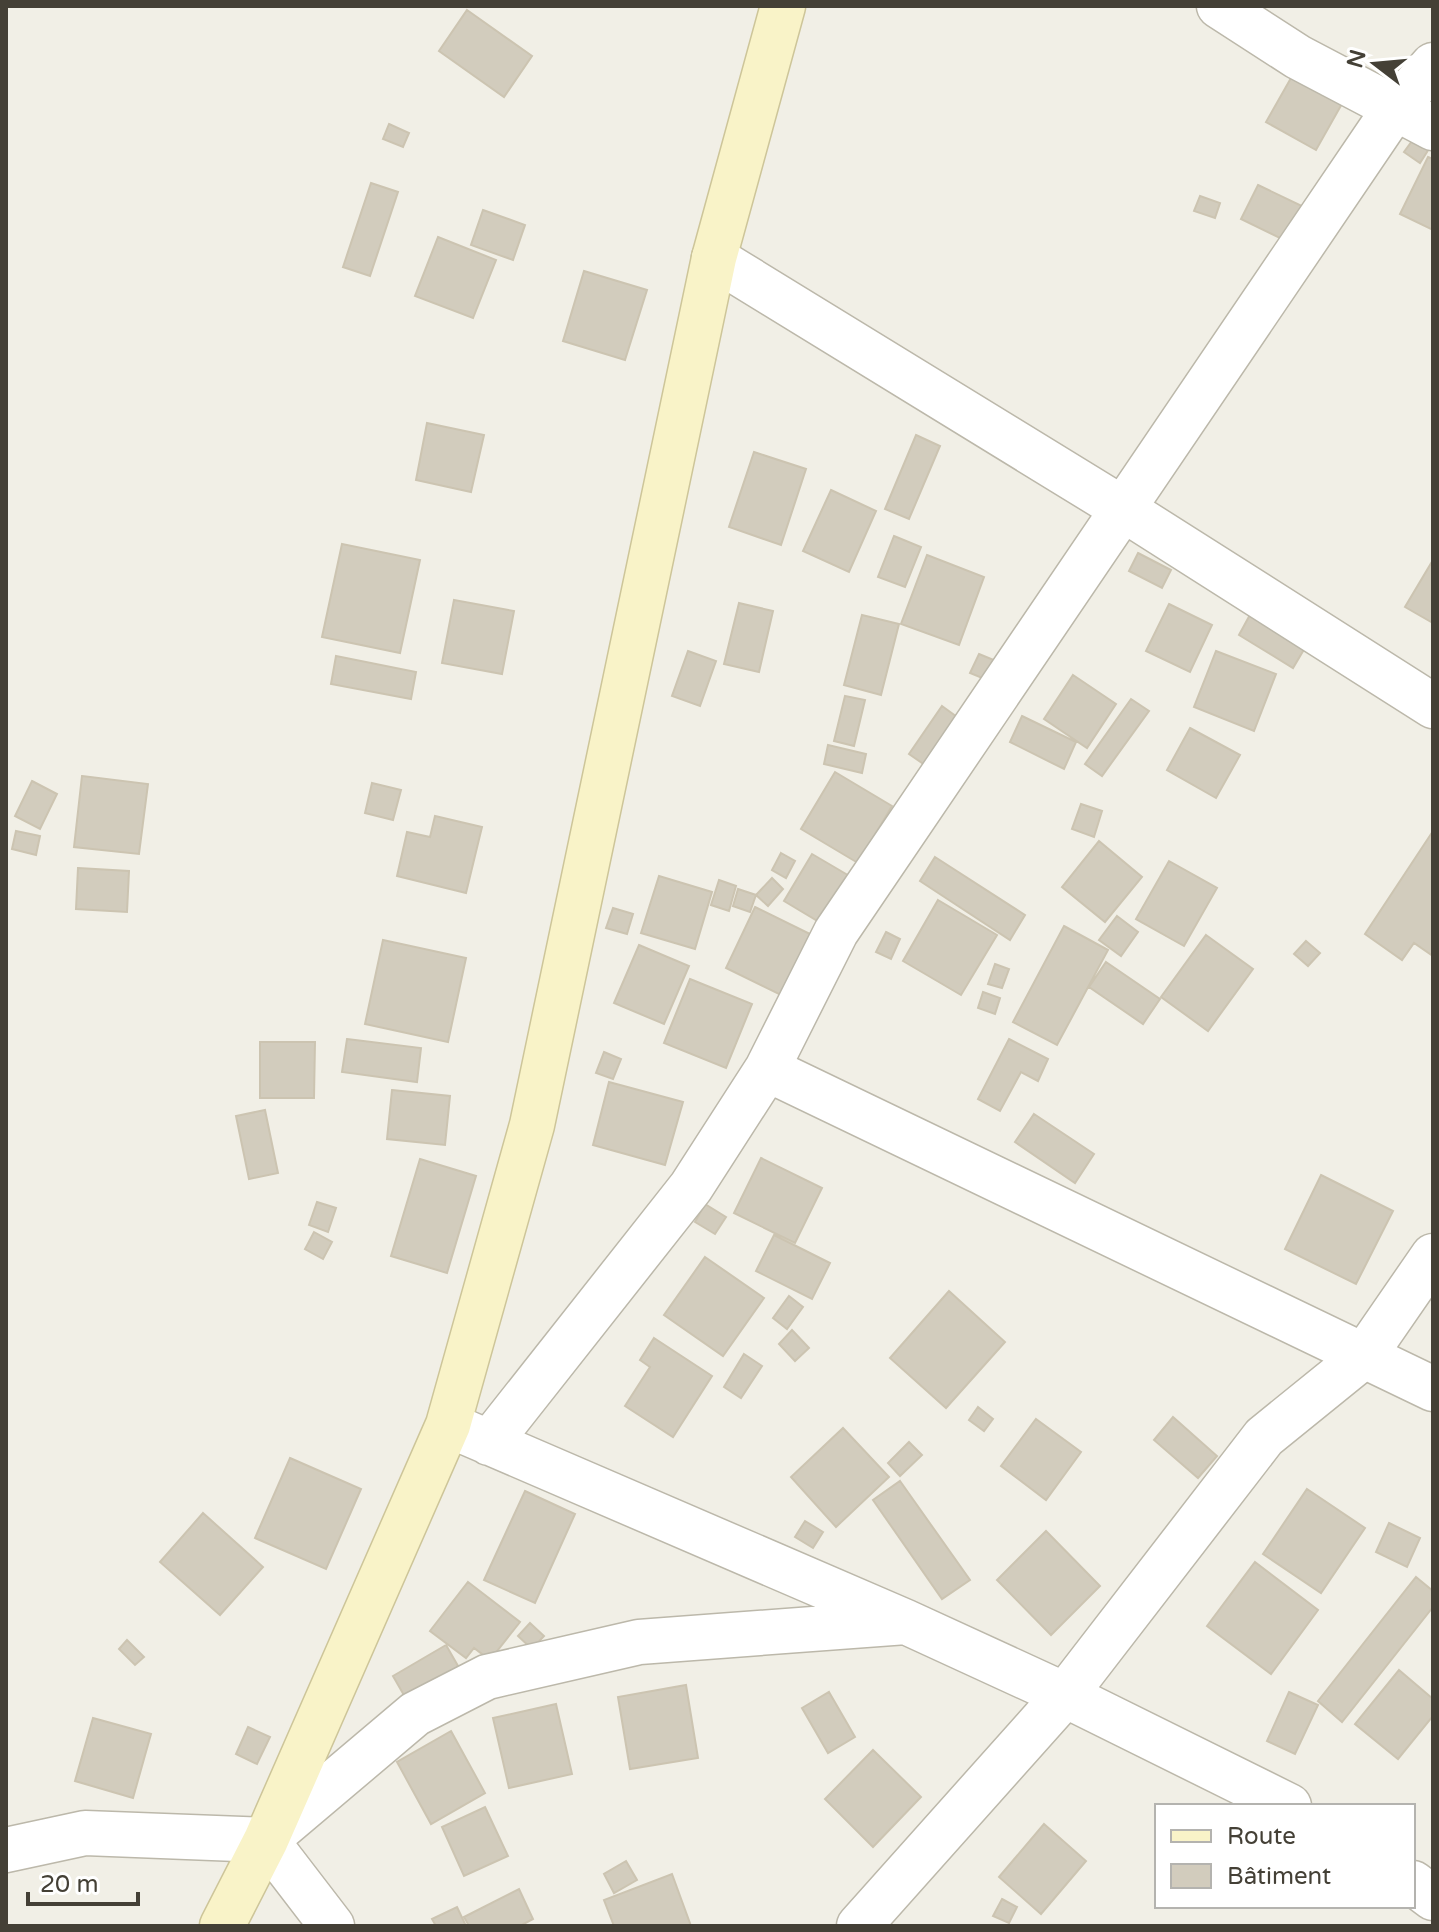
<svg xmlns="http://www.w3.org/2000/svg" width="1439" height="1932" viewBox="0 0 1439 1932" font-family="'Varela Round',sans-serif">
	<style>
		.building { fill: #d2ccbd; stroke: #ccc4b1; stroke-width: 2 }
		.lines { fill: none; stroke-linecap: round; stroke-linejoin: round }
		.street-casing { stroke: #bcb8aa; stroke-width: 47 }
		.secondary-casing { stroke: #cdc599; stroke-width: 47 }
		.street { stroke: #fff; stroke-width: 44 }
		.secondary { stroke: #f9f3c8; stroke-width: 44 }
	</style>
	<rect width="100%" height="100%" fill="#f1efe6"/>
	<path class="building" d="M 467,10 L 532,56 L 504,97 L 439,51 Z
		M 1299,64 L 1348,93 L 1316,150 L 1266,122 Z
		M 389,124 L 409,133 L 403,147 L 383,139 Z
		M 1417,134 L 1432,144 L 1420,163 L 1404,152 Z
		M 1428,157 L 1433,159 L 1433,230 L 1400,214 Z
		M 371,183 L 398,192 L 370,276 L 343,267 Z
		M 1258,185 L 1306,208 L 1290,243 L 1241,219 Z
		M 1200,196 L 1220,203 L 1215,218 L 1194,211 Z
		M 483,210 L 525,225 L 513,260 L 471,245 Z
		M 438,237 L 496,260 L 473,318 L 415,296 Z
		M 584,271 L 647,290 L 625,360 L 563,341 Z
		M 427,423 L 484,435 L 471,492 L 416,480 Z
		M 916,435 L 940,446 L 909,519 L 885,509 Z
		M 754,452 L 806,469 L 781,545 L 729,527 Z
		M 831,490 L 876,511 L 849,572 L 803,551 Z
		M 894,536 L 921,547 L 905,587 L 878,577 Z
		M 342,544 L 420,560 L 400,653 L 322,637 Z
		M 1138,553 L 1171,570 L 1162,588 L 1129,571 Z
		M 927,555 L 984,577 L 959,645 L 901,624 Z
		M 1433,560 L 1433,623 L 1405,607 Z
		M 454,600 L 514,611 L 502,674 L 442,663 Z
		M 739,603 L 773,611 L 759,672 L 724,664 Z
		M 1169,604 L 1212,625 L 1190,672 L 1146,651 Z
		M 1251,613 L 1306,646 L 1293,668 L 1239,635 Z
		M 862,615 L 899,624 L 881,695 L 844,685 Z
		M 688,651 L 716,661 L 700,706 L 672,696 Z
		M 1216,651 L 1276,674 L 1254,731 L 1194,707 Z
		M 979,654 L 1001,663 L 992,682 L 970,673 Z
		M 336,656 L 416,672 L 411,699 L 331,684 Z
		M 1073,675 L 1116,704 L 1087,748 L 1044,719 Z
		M 845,696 L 865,700 L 854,746 L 834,741 Z
		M 1131,699 L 1149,711 L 1102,776 L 1085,764 Z
		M 942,706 L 968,725 L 935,772 L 909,754 Z
		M 1022,716 L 1076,742 L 1064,769 L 1010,742 Z
		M 1190,728 L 1240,755 L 1216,798 L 1167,770 Z
		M 828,745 L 866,754 L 862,773 L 824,764 Z
		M 835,772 L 892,806 L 858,863 L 801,829 Z
		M 82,776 L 148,784 L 139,854 L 74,847 Z
		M 32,781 L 57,794 L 40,829 L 15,816 Z
		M 372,783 L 401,790 L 393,820 L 365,813 Z
		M 1081,804 L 1102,811 L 1094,837 L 1072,829 Z
		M 435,816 L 482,827 L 466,893 L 397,876 L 407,832 L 430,837 Z
		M 16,831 L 40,836 L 36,855 L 12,849 Z
		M 1433,831 L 1433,956 L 1414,943 L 1402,960 L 1365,934 Z
		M 1099,841 L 1142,877 L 1105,922 L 1062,887 Z
		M 781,853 L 795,861 L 786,878 L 772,870 Z
		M 812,854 L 858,881 L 831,929 L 784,901 Z
		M 935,857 L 1025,915 L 1010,940 L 920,881 Z
		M 1169,861 L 1217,888 L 1184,946 L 1136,919 Z
		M 78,868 L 129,871 L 127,912 L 76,909 Z
		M 659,876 L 712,892 L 695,949 L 641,933 Z
		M 772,878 L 783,889 L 768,906 L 756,895 Z
		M 719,880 L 736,886 L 729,911 L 711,905 Z
		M 738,889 L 756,895 L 750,912 L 733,906 Z
		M 938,900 L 997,935 L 961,995 L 903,961 Z
		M 755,907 L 810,934 L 781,995 L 726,968 Z
		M 613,908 L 633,914 L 627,934 L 606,928 Z
		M 1117,916 L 1138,932 L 1121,956 L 1099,940 Z
		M 1064,926 L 1108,950 L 1057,1045 L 1013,1022 Z
		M 886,932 L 900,939 L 891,959 L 876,952 Z
		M 1206,935 L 1253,969 L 1208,1031 L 1161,997 Z
		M 383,940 L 466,958 L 448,1042 L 365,1024 Z
		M 1306,941 L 1320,953 L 1308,966 L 1294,954 Z
		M 639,945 L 689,966 L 664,1024 L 614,1003 Z
		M 1106,962 L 1160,999 L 1143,1024 L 1089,987 Z
		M 995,964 L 1009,969 L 1002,988 L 988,984 Z
		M 690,979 L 752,1004 L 726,1068 L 664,1043 Z
		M 983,992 L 1000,998 L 995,1014 L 978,1008 Z
		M 347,1039 L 421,1048 L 417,1082 L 342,1072 Z
		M 1009,1039 L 1048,1059 L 1038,1081 L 1021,1072 L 1000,1111 L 978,1099 Z
		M 260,1042 L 315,1042 L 314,1098 L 260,1098 Z
		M 604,1052 L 621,1059 L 613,1079 L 596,1073 Z
		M 609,1082 L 683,1102 L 665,1165 L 593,1145 Z
		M 392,1090 L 450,1096 L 445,1145 L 387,1139 Z
		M 265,1110 L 278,1173 L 249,1179 L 236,1116 Z
		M 1034,1114 L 1094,1154 L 1075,1183 L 1015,1142 Z
		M 761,1158 L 822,1188 L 795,1243 L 734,1213 Z
		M 420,1159 L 476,1176 L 447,1273 L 391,1256 Z
		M 1321,1175 L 1393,1211 L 1356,1284 L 1285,1249 Z
		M 317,1202 L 336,1208 L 328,1232 L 309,1225 Z
		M 705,1204 L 726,1217 L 715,1234 L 695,1222 Z
		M 314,1232 L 332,1242 L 323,1259 L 305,1249 Z
		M 774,1235 L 830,1263 L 812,1299 L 756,1271 Z
		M 705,1257 L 764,1298 L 723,1356 L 664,1315 Z
		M 949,1291 L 1005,1342 L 946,1408 L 890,1358 Z
		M 789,1296 L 803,1307 L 787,1329 L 773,1318 Z
		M 792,1330 L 809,1348 L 795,1361 L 779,1344 Z
		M 654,1338 L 712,1376 L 673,1437 L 625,1406 L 650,1367 L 640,1360 Z
		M 744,1354 L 762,1366 L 741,1398 L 724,1387 Z
		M 978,1407 L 993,1419 L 984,1431 L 969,1420 Z
		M 1173,1417 L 1217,1456 L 1198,1478 L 1154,1440 Z
		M 1036,1419 L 1081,1452 L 1046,1500 L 1001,1466 Z
		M 843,1428 L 889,1477 L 836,1527 L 791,1477 Z
		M 909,1442 L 922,1455 L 900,1476 L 888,1463 Z
		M 290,1458 L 361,1489 L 326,1569 L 255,1538 Z
		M 900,1481 L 970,1580 L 942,1599 L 873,1500 Z
		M 1307,1489 L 1365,1528 L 1321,1593 L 1263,1554 Z
		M 525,1491 L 575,1514 L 535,1603 L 484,1580 Z
		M 203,1513 L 263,1567 L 220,1615 L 160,1562 Z
		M 805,1521 L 823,1532 L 813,1548 L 795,1537 Z
		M 1389,1523 L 1420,1538 L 1407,1567 L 1376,1552 Z
		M 1046,1531 L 1100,1586 L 1051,1635 L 997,1580 Z
		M 1255,1562 L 1318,1610 L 1271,1674 L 1207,1626 Z
		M 1416,1577 L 1433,1591 L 1433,1607 L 1342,1722 L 1318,1701 Z
		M 468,1582 L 520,1622 L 490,1660 L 474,1648 L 466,1658 L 430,1631 Z
		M 530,1623 L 544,1636 L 532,1649 L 518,1636 Z
		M 127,1640 L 144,1657 L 135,1665 L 119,1649 Z
		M 446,1645 L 462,1673 L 409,1704 L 393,1676 Z
		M 1399,1670 L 1433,1699 L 1433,1716 L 1398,1759 L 1355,1724 Z
		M 686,1685 L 698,1758 L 630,1769 L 618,1697 Z
		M 829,1692 L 855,1737 L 828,1753 L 802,1708 Z
		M 1289,1692 L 1318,1705 L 1295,1754 L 1267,1741 Z
		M 556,1704 L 572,1774 L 509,1788 L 493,1718 Z
		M 93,1718 L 151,1734 L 133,1798 L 75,1781 Z
		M 248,1727 L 270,1737 L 257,1764 L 236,1754 Z
		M 451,1731 L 485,1793 L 431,1824 L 397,1762 Z
		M 873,1750 L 921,1797 L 873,1847 L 825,1799 Z
		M 485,1807 L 508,1856 L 464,1876 L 442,1827 Z
		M 1044,1824 L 1086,1861 L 1041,1914 L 999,1877 Z
		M 626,1861 L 637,1880 L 614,1893 L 604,1874 Z
		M 672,1874 L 691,1926 L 614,1926 L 604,1900 Z
		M 519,1889 L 533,1919 L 520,1926 L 469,1926 L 464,1917 Z
		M 1002,1899 L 1017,1907 L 1009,1923 L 993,1916 Z
		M 457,1907 L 466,1926 L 436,1926 L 432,1919 Z"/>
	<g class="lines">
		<g class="street-casing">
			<path id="street" d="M 1219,6 L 1298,57 L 1433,128
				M 714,258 L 1123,509 L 1433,706
				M 767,1069 L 1433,1389
				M 465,1432 L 906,1622 L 1065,1695 L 1289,1806
				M 489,1443 L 691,1187 L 767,1069 L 836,932 L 1395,108 L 1433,65
				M 266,1840 L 332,1926
				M 6,1850 L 85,1833 L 266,1840 L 415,1714 L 487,1677 L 639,1642 L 906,1622
				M 1413,1883 L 1433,1898
				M 859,1926 L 1065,1695 L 1264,1437 L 1364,1356 L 1433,1256"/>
		</g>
		<g class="secondary-casing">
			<path id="secondary" d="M 222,1926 L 266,1840 L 448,1425 L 532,1125 L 714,258 L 783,6"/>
		</g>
		<use href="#street" class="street"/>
		<use href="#secondary" class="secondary"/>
	</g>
	<rect width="1439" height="1932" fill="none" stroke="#444036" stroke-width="16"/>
	<rect x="1155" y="1804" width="260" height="104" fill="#ffffff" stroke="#b4b3af" stroke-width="2"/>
	<rect x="1171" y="1830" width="40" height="12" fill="#f9f3c8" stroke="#b4b3af" stroke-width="2"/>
	<text x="1227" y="1844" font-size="24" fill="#444036">Route</text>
	<rect x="1171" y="1864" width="40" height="24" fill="#d2ccbd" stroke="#b4b3af" stroke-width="2"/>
	<text x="1227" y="1884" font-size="24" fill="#444036">Bâtiment</text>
	<g transform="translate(1375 64) rotate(286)" stroke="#ffffff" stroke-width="6" paint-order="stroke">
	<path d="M0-6L14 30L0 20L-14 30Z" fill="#444036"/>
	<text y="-12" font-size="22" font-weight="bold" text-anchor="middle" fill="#444036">N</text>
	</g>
	<path d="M28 1892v12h110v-12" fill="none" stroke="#444036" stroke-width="4"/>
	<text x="40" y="1892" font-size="24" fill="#444036" stroke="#ffffff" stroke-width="6" paint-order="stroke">20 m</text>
</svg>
